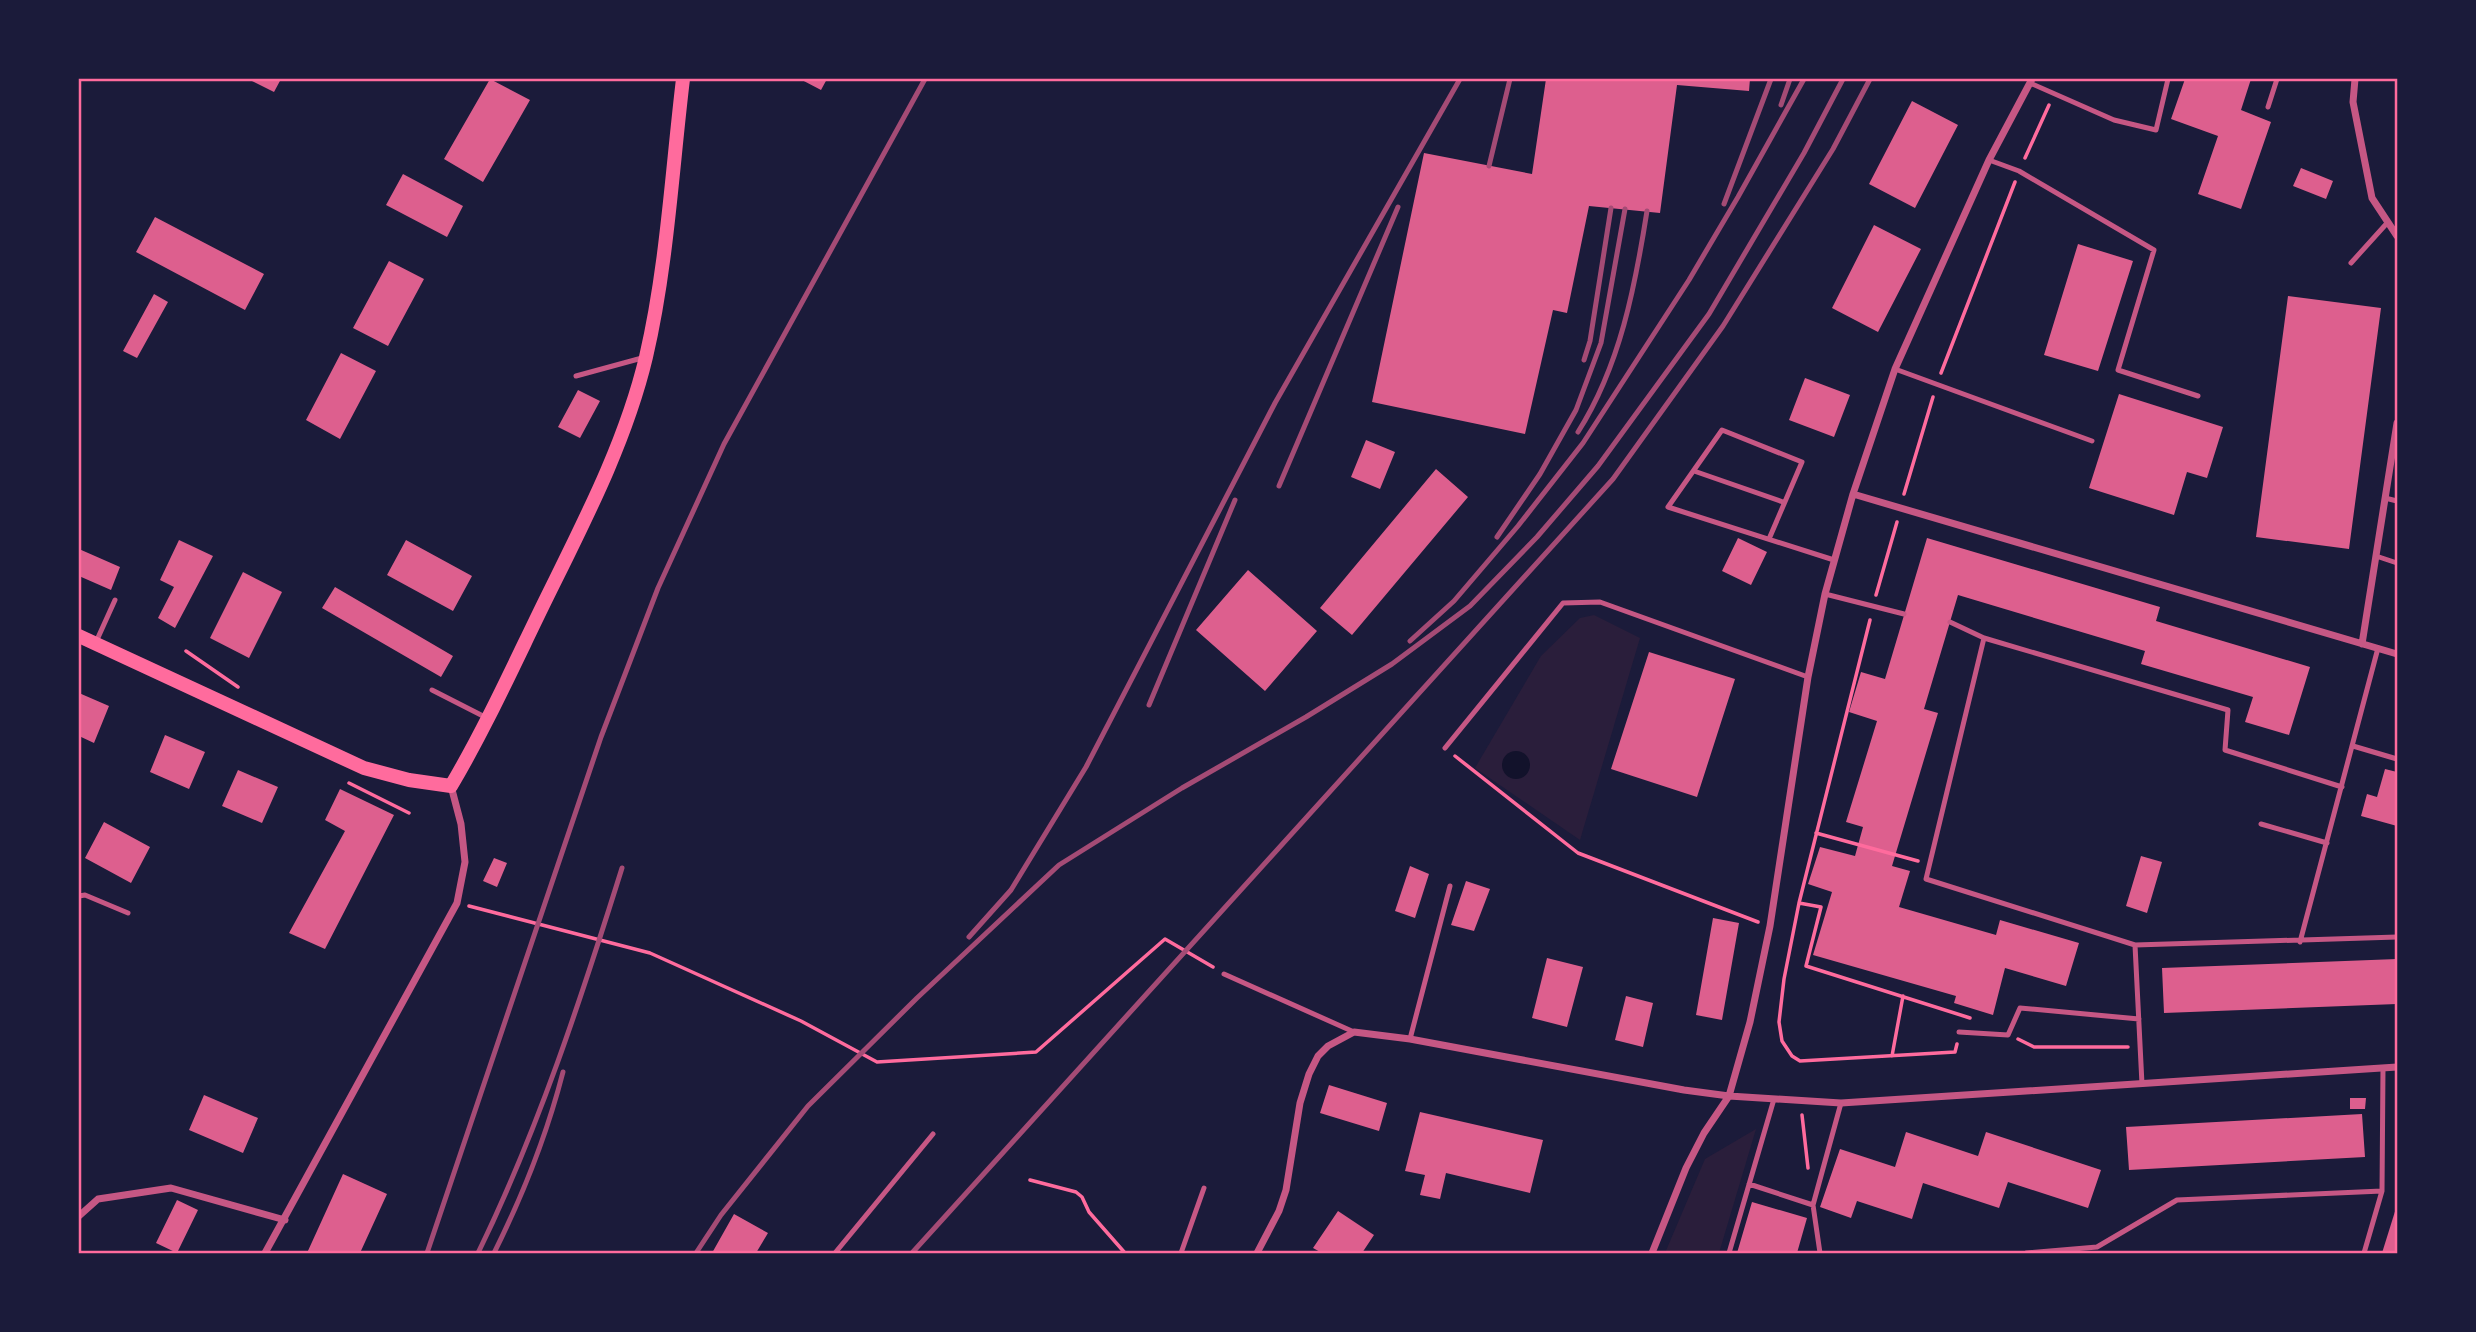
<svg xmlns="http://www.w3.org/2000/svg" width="2476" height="1332" viewBox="0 0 2476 1332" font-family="'Roboto Serif',serif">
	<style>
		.green { fill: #2a1e3b }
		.water { fill: #12122b }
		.building { fill: #dd5f8e }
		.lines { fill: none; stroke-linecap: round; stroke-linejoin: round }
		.path { stroke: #ff6b9d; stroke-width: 3.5 }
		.service { stroke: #c65784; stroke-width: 5 }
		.minor { stroke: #c65784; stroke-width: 7 }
		.secondary { stroke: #ff6b9d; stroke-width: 14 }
		.rail { stroke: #a44b75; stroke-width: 5 }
		.neatline { fill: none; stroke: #ff6b9d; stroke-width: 2.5 }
	</style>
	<rect width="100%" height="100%" fill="#1b1b3a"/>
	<path class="green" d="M 1594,615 L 1640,638 L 1580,840 L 1475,768 L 1541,656 L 1580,618 Z
		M 1756,1129 L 1719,1253 L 1665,1253 L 1705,1159 Z"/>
	<path class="water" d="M1502 765a14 14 0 1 1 28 0a14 14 0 1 1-28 0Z"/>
	<path class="building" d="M 248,79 L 281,79 L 274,92 Z
		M 490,79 L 530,100 L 483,182 L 444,159 Z
		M 800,79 L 827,79 L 821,90 Z
		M 1546,79 L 1750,79 L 1749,91 L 1677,85 L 1660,213 L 1589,206 L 1567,313 L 1553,310 L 1525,434 L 1372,402 L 1424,153 L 1532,174 Z
		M 2185,79 L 2251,79 L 2241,110 L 2271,122 L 2241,209 L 2198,194 L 2218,136 L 2171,119 Z
		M 1912,101 L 1958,125 L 1915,208 L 1869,184 Z
		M 2301,168 L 2333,181 L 2326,199 L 2293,186 Z
		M 403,174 L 463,206 L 447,237 L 386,205 Z
		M 155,217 L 264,274 L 245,310 L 136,252 Z
		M 1874,225 L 1921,249 L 1878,332 L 1832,308 Z
		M 2078,244 L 2133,261 L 2098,371 L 2044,355 Z
		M 389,261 L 424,279 L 388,346 L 353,328 Z
		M 154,294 L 168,302 L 137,358 L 123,351 Z
		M 2288,296 L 2381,308 L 2349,549 L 2256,537 Z
		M 341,353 L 376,371 L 340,439 L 306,420 Z
		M 1805,378 L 1850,395 L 1834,437 L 1789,420 Z
		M 578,390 L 600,401 L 580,438 L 558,427 Z
		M 2119,394 L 2223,427 L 2207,478 L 2187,472 L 2174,515 L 2089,488 Z
		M 1366,440 L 1395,452 L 1380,489 L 1351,477 Z
		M 1436,469 L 1468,497 L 1352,635 L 1320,608 Z
		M 1738,538 L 1767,552 L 1751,585 L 1722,571 Z
		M 1927,538 L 2160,607 L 2156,621 L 2310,667 L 2289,735 L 2245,722 L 2253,697 L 2141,664 L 2145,651 L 1958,595 L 1924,709 L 1938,713 L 1892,866 L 1910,871 L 1899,907 L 1996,935 L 2000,920 L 2079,943 L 2066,986 L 2005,968 L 1993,1015 L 1954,1003 L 1956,996 L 1813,955 L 1832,892 L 1808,884 L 1820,847 L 1855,856 L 1863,827 L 1846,822 L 1877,721 L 1849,712 L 1861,672 L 1885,679 Z
		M 179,540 L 213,556 L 175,628 L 158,618 L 174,587 L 160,580 Z
		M 406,540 L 472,576 L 453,611 L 387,575 Z
		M 79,549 L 120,567 L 111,590 L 79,576 Z
		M 1248,570 L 1317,631 L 1265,691 L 1196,630 Z
		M 243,572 L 282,592 L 249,658 L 210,638 Z
		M 335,587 L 453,656 L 441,677 L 322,608 Z
		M 1649,652 L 1735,679 L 1697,797 L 1611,769 Z
		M 79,693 L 109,706 L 94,743 L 79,736 Z
		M 165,735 L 205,752 L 189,789 L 150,772 Z
		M 2385,769 L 2397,772 L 2397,826 L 2361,816 L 2367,794 L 2377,797 Z
		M 238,770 L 278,787 L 262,823 L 222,806 Z
		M 340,789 L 394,815 L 325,949 L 289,933 L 345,831 L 325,820 Z
		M 104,822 L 150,847 L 131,883 L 85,858 Z
		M 2141,856 L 2162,862 L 2147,913 L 2126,906 Z
		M 494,858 L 507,863 L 497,887 L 483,881 Z
		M 1410,866 L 1429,874 L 1415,918 L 1395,911 Z
		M 1466,881 L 1490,889 L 1474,931 L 1451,925 Z
		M 1713,918 L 1739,923 L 1722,1020 L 1696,1015 Z
		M 1547,958 L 1583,967 L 1567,1027 L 1532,1018 Z
		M 2397,959 L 2397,1004 L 2164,1013 L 2162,968 Z
		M 1626,996 L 1653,1003 L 1643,1047 L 1615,1040 Z
		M 1329,1085 L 1387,1103 L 1379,1131 L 1320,1113 Z
		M 204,1095 L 258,1118 L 243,1153 L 189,1130 Z
		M 2350,1098 L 2366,1098 L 2365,1109 L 2350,1109 Z
		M 1420,1112 L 1543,1140 L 1530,1193 L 1446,1173 L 1440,1199 L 1420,1195 L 1425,1175 L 1405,1171 Z
		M 2362,1114 L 2365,1157 L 2129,1170 L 2126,1127 Z
		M 1906,1132 L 1978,1156 L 1986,1132 L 2101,1170 L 2088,1208 L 2008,1182 L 1999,1208 L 1923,1183 L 1912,1219 L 1857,1201 L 1851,1218 L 1820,1207 L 1840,1149 L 1895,1167 Z
		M 343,1174 L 387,1194 L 360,1253 L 307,1253 Z
		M 177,1200 L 198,1210 L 177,1253 L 156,1243 Z
		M 1752,1202 L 1807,1218 L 1797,1253 L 1737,1253 Z
		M 2397,1205 L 2397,1253 L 2382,1253 Z
		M 1338,1211 L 1374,1235 L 1362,1253 L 1322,1253 L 1313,1248 Z
		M 734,1214 L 768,1233 L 756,1253 L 712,1253 Z"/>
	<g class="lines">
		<path class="path" d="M 2025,158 L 2049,105
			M 1941,373 L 2015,182
			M 1904,494 L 1933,397
			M 1876,595 L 1897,522
			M 1870,620 L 1799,903 L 1784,979 L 1779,1022 L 1782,1041 L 1792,1056 L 1800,1061 L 1955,1052 L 1957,1044
			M 186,651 L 238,687
			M 1455,756 L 1578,853 L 1758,922
			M 349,783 L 409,813
			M 1816,833 L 1918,861
			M 1799,903 L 1821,907 L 1806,966 L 1970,1018
			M 469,906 L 650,953 L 801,1021 L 877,1062 L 1036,1052 L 1165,939 L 1213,967
			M 2018,1039 L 2034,1047 L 2128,1047
			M 1892,1056 L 1903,996
			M 1802,1115 L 1808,1168
			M 1030,1180 L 1076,1192 L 1082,1197 L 1089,1212 L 1125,1253"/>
		<path class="service" d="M 2030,83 L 2114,120 L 2156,130 L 2168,79
			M 2268,107 L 2277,79
			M 1989,160 L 2019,171 L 2154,250 L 2118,370 L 2198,396
			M 2351,263 L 2388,222
			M 1895,369 L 2092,441
			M 576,376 L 642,358
			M 1694,471 L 1783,502
			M 2385,498 L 2397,501
			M 1769,539 L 1802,462 L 1722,430 L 1668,507 L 1834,560
			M 2376,556 L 2397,563
			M 1825,594 L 1904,614
			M 1950,622 L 1984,638
			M 96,642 L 115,600
			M 432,690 L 485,717
			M 2353,746 L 2397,759
			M 1445,748 L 1563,603 L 1600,602 L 1808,677
			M 2261,824 L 2327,843
			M 79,896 L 85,895 L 128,913
			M 2300,942 L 2378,648
			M 2135,945 L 1926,879 L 1984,638 L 2228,710 L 2225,750 L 2342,787
			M 1224,974 L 1354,1032
			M 1959,1032 L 2008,1035 L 2020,1008 L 2139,1019
			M 1410,1039 L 1450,886
			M 2142,1084 L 2135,945 L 2397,937
			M 1749,1184 L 1813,1205
			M 835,1253 L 933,1134
			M 1181,1253 L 1204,1188
			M 1729,1253 L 1774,1099
			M 1820,1253 L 1813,1205 L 1841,1103
			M 2026,1253 L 2097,1247 L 2177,1200 L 2382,1191 L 2383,1068
			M 2364,1253 L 2382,1191"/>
		<path class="minor" d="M 2355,79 L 2353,102 L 2372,198 L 2397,236
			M 1853,494 L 2397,654
			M 2362,644 L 2397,423
			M 79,1216 L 98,1199 L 171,1188 L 285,1220
			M 265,1253 L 457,903 L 465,862 L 461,824 L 451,786
			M 1257,1253 L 1279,1211 L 1286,1190 L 1300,1103 L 1309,1074 L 1318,1056 L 1328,1046 L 1354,1032 L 1410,1039 L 1684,1090 L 1729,1096 L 1841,1103 L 2397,1067
			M 1652,1253 L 1686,1168 L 1704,1133 L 1729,1096 L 1750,1022 L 1770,926 L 1808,677 L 1825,594 L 1853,494 L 1895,369 L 1989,160 L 2032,79"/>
		<path class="secondary" d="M 79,636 L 364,768 L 409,780 L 451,786 C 487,725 516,660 547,597 C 585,520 626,441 646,357 C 667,267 672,170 683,79"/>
		<path class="rail" d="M 1781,105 L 1790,79
			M 1489,166 L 1510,79
			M 1724,204 L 1771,79
			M 1584,360 L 1590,341 L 1611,208
			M 1578,432 C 1620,366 1635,287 1647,211
			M 1279,486 L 1398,207
			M 1497,537 L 1540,474 L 1576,410 L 1601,343 L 1625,209
			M 1410,641 L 1454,601 L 1518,526 L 1583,443 L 1689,280 L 1738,197 L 1804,79
			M 1149,705 L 1235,500
			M 969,937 L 1011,890 L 1086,767 L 1275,403 L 1460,79
			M 427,1253 L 601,737 L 658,588 L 724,444 L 925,79
			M 478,1253 C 538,1130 581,999 622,868
			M 494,1253 C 524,1193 546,1138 563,1072
			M 696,1253 L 721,1215 L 808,1106 L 917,998 L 1059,865 L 1182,788 L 1306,717 L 1392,664 L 1470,606 L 1537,537 L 1598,466 L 1709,314 L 1804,153 L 1843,79
			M 912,1253 L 1613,479 L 1723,326 L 1833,149 L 1870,79"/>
	</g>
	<rect width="2476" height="1332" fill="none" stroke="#1b1b3a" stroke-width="161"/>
	<rect x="80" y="80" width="2316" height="1172" class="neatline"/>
</svg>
